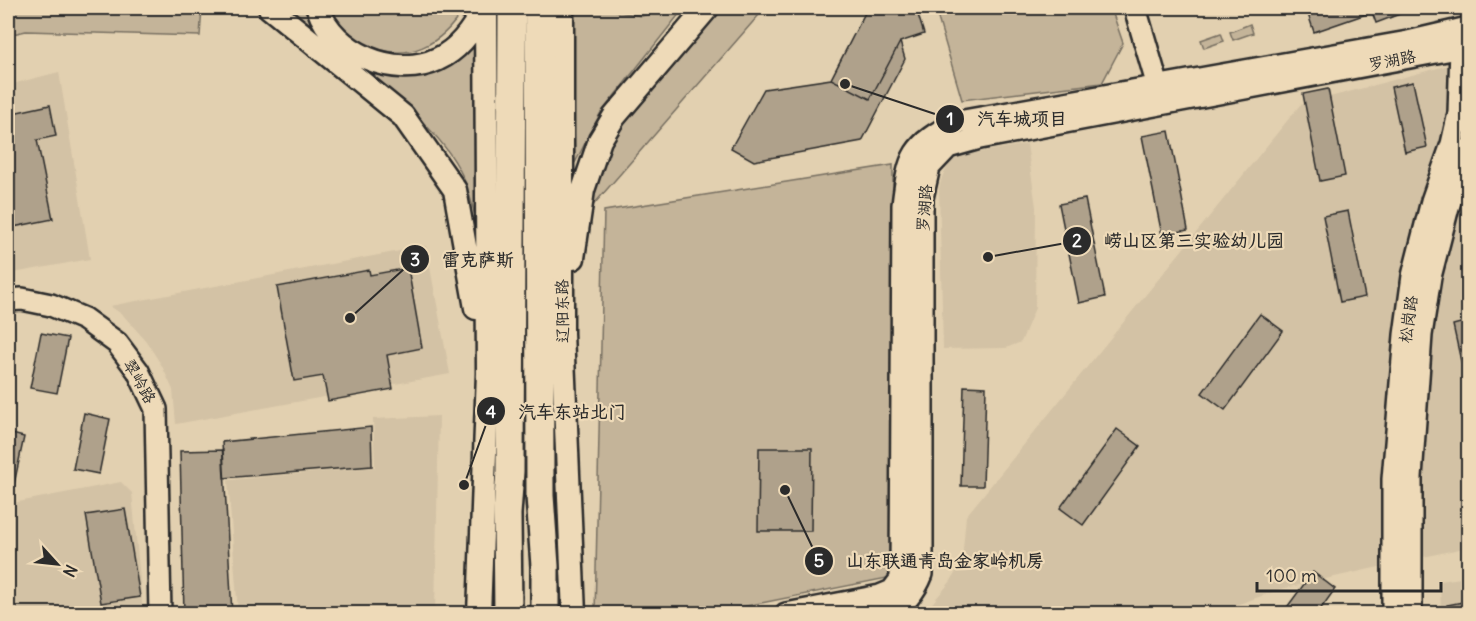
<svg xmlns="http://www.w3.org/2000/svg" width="1476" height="621" viewBox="0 0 1476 621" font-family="Delius,'LXGW WenKai TC',sans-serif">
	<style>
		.built { fill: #d3c2a5 }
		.green { fill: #c4b499; stroke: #787062; stroke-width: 1.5 }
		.building { fill: #afa18b; stroke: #2b2b2b; stroke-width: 1.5 }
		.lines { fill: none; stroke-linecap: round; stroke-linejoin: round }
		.secondary-casing { stroke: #2b2b2b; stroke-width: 26 }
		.primary-casing { stroke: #2b2b2b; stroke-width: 27 }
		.highway-casing { stroke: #2b2b2b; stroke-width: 32 }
		.secondary { stroke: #eedab8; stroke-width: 21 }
		.primary { stroke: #eedab8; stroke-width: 22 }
		.highway { stroke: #eedab8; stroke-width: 27 }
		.labels { text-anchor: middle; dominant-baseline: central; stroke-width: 4.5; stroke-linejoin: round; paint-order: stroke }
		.street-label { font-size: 16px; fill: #2b2b2b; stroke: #eedab8 }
		.leader { fill: none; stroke: #2b2b2b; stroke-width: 2 }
		.callout-dot { fill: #2b2b2b; stroke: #eedab8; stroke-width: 2 }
		.mark-label { font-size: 18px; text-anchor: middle; font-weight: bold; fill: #fff }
		.callout-label { font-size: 18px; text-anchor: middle; font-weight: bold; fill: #2b2b2b; stroke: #eedab8; stroke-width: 4.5; stroke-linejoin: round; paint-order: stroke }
	</style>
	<rect width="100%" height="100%" fill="#e2d0b0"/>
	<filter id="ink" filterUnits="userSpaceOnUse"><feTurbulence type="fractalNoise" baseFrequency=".0167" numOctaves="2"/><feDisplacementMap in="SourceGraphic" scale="12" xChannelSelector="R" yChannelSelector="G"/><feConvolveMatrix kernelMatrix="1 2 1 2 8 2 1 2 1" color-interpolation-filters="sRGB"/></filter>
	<g filter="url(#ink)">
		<path class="built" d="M 1468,60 L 1468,547 L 1281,589 L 1214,613 L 923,614 L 951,581 L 962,560 L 966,516 L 1300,105 Z
			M 59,72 L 90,259 L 8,274 L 8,85 Z
			M 1027,144 L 1036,207 L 1035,308 L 1021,342 L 1006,348 L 943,349 L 939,188 L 942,177 L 951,161 L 968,154 Z
			M 426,246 L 450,374 L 176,424 L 173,390 L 162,366 L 146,341 L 123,315 L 110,306 Z
			M 439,416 L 435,613 L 238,613 L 228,480 L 375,467 L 373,419 Z
			M 121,482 L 132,493 L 143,613 L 8,614 L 8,504 Z
			M 1468,577 L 1468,613 L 1441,613 L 1440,581 Z"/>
		<path class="green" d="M 8,8 L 202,8 L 200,36 L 26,31 L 8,35 Z
			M 285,8 L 464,8 C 442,45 407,64 365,44 C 358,41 350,37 345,32 C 339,27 335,19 330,13 L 309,27 Z
			M 571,8 L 608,8 L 620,12 L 642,16 L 668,8 L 684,8 L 600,114 L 575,163 Z
			M 723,8 L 765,8 L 588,211 L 603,156 L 627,120 Z
			M 935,8 L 1111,8 L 1123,43 L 1102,83 L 962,100 Z
			M 1250,24 L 1253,33 L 1233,40 L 1230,32 Z
			M 480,31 L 480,236 C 475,218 472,199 465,182 C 447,133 383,87 345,53 L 389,70 Z
			M 1221,33 L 1224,41 L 1204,48 L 1201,40 Z
			M 893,165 L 892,577 L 711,613 L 595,614 L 604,211 Z"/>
		<path class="building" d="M 876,8 L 916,8 L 924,34 L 900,42 L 905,59 L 862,141 L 754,161 L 731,148 L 764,89 L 831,79 L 866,11 Z
			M 876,8 L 916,8 L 924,34 L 900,42 L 870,99 L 831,79 L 866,11 Z
			M 1306,8 L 1413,8 L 1413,9 L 1376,23 L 1372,12 L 1314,32 Z
			M 1413,82 L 1427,147 L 1405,152 L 1391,87 Z
			M 1328,89 L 1345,176 L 1320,181 L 1303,94 Z
			M 50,105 L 56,136 L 37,140 L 53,219 L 13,227 L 8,203 L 8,114 Z
			M 1169,131 L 1188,230 L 1162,235 L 1142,136 Z
			M 1085,199 L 1105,297 L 1079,303 L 1059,204 Z
			M 1348,211 L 1365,297 L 1340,302 L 1323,216 Z
			M 408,268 L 422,348 L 387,355 L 393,389 L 328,401 L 323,376 L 294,381 L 277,287 L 369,270 L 370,275 Z
			M 1260,314 L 1283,331 L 1225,410 L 1202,393 Z
			M 1468,321 L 1468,393 L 1453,325 Z
			M 41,333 L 68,338 L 57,393 L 30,388 Z
			M 964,386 L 986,387 L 983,486 L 961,486 Z
			M 84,413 L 110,419 L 99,474 L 73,469 Z
			M 371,427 L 372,466 L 224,478 L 222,442 Z
			M 1117,429 L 1140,446 L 1083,525 L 1060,508 Z
			M 8,433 L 24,437 L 13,489 L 8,488 Z
			M 759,448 L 812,448 L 811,531 L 758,531 Z
			M 223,450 L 232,614 L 184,614 L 180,451 Z
			M 1468,455 L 1468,479 L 1463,456 Z
			M 125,509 L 140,597 L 101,603 L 86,515 Z
			M 1313,572 L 1335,589 L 1317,614 L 1282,614 Z
			M 1468,601 L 1468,614 L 1449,614 L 1447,605 Z"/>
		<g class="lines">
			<g class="secondary-casing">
				<path id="secondary" d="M 1135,8 L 1162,100
					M 8,300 L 22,299 L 51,305 L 84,319 L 117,343 L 138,371 L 156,409 L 160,614
					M 786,614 L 880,596 L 892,591 L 901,579 L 903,205 C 909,155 912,145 958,122 L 1408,42 L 1468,28
					M 888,614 C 905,604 915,592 922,574 L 922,198 L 929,167 L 948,147 L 980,138 L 1468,46
					M 1393,614 L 1393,479 L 1405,335 L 1413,276 L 1432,201 L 1452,144 L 1459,113 L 1461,47 L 1459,34
					M 1411,614 L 1411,477 L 1421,335 L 1430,277 L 1448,207 L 1468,150"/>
			</g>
			<g class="primary-casing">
				<path id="primary" d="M 270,8 L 403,116 L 455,190 L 476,308
					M 318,8 C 333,53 395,80 438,59 C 460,49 474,28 484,8
					M 562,8 L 562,333 L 574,614
					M 573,258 L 583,190 L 600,140 L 614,117 L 707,8
					M 479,614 L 488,373 L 486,8"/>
			</g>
			<g class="highway-casing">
				<path id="highway" d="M 539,8 L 540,496 L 545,566 L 545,614
					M 508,614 L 507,514 L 510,471 L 512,8"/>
			</g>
			<use href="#secondary" class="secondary"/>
			<use href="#primary" class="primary"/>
			<use href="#highway" class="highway"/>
		</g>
	</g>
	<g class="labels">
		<g class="street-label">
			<text transform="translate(1392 60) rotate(-11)">罗湖路</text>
			<text transform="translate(924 208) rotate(-86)">罗湖路</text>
			<text transform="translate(562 311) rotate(-91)">辽阳东路</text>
			<text transform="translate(1408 319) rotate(-82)">松岗路</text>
			<text transform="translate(140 381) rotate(60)">翠岭路</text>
		</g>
	</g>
	<path class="leader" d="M845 84L950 119M988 257L1077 241M350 318L415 259M464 485L491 411M785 490L819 561"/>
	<g class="callout-dot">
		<circle cx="845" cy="84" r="6"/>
		<circle cx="988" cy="257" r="6"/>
		<circle cx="350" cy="318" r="6"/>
		<circle cx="464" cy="485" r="6"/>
		<circle cx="785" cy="490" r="6"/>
		<circle cx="950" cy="119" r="15"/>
		<circle cx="1077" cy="241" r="15"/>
		<circle cx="415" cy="259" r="15"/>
		<circle cx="491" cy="411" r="15"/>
		<circle cx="819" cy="561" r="15"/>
	</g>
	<g class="mark-label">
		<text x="950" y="125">1</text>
		<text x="1077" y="247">2</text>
		<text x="415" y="266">3</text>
		<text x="491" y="418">4</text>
		<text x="819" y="567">5</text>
	</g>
	<g class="callout-label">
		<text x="1022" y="125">汽车城项目</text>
		<text x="1194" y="247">崂山区第三实验幼儿园</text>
		<text x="478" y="266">雷克萨斯</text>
		<text x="572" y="418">汽车东站北门</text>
		<text x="945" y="567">山东联通青岛金家岭机房</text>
	</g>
	<rect width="1476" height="621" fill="none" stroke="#eedab8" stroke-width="30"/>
	<rect x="15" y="15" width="1446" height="591" fill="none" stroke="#2b2b2b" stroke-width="2" filter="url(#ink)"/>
	<g transform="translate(57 564) rotate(117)" stroke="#eedab8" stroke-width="4.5" paint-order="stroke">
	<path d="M0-4.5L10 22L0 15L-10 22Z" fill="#2b2b2b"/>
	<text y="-9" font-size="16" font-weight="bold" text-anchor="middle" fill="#2b2b2b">N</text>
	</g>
	<path d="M1257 582v9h184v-9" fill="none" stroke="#2b2b2b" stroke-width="3"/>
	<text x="1266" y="582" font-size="18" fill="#2b2b2b" stroke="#eedab8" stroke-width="4.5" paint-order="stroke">100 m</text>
</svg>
